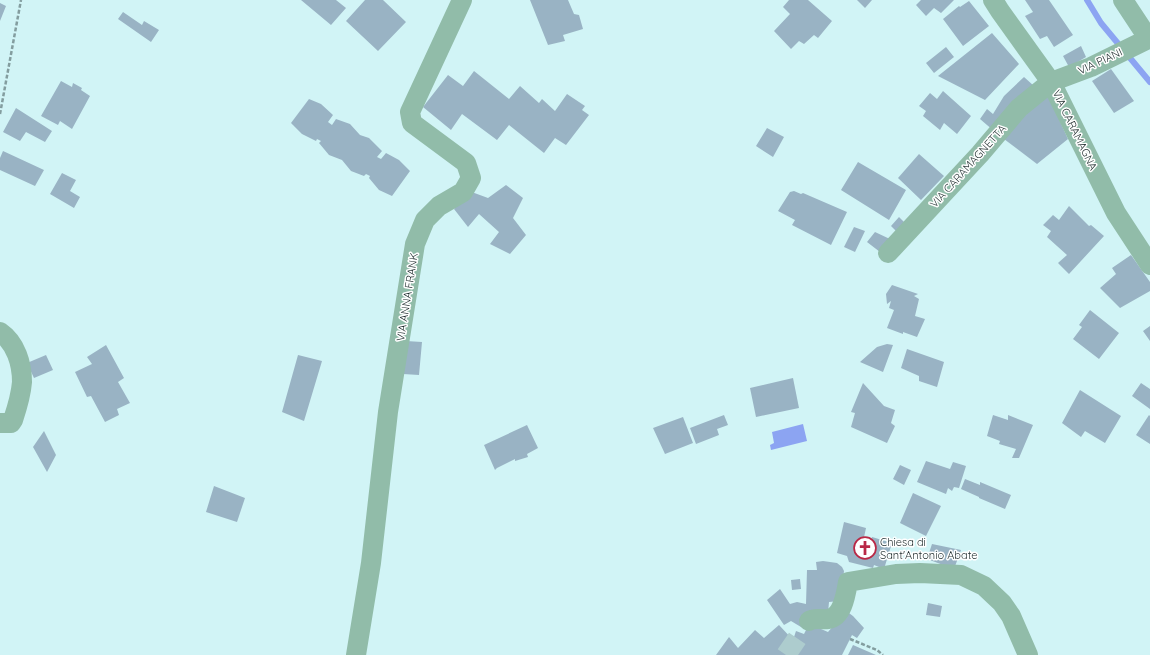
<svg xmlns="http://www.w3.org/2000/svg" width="1150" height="655" viewBox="0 0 1150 655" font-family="Quicksand,sans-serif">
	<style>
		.water { fill: #8ca4f2 }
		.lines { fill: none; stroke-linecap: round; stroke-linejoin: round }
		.stream { stroke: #8ca4f2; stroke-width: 6 }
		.building { fill: #99b3c4 }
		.minor-tunnel { stroke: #adccce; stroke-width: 20; stroke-dasharray: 20 10; stroke-linecap: butt }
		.path { stroke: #839d9f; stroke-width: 2.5; stroke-dasharray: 4 2; stroke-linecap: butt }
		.minor { stroke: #91bca9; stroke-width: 20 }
		.labels { text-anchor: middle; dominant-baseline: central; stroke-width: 3; stroke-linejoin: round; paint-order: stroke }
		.street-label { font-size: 11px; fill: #1d2b2c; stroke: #fff }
		.poi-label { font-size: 11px; fill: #1d2b2c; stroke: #fff; text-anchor: start }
	</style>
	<rect width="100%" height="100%" fill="#d1f4f6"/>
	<path class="water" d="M 803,424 L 807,441 L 771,450 L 770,445 L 774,443 L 772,432 Z"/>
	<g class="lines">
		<path class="stream" d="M 1087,0 L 1101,23 L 1150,82"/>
	</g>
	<path class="building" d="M 301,0 L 336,0 L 346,8 L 331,25 Z
		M 365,0 L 383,0 L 406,22 L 378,51 L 346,21 Z
		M 530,0 L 568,0 L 574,14 L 579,15 L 583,29 L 563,35 L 565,41 L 548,45 Z
		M 789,0 L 808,0 L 832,21 L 818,38 L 814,35 L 804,44 L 799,41 L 791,49 L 774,31 L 790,14 L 783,7 Z
		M 857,0 L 872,0 L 865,8 Z
		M 921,0 L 954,0 L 941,13 L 934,8 L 926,16 L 916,5 Z
		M 1025,0 L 1049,0 L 1073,35 L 1054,47 L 1047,36 L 1040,39 L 1025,16 L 1033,12 Z
		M 969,1 L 989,26 L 963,46 L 943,19 L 959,6 L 960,7 Z
		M 0,3 L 6,6 L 0,21 Z
		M 123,12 L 142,25 L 144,21 L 159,30 L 151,42 L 118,19 Z
		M 992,33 L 1019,64 L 985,100 L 938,76 Z
		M 1081,46 L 1086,57 L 1069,67 L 1063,56 Z
		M 946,47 L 954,57 L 934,73 L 926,63 Z
		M 1111,69 L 1134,101 L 1114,113 L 1092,81 Z
		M 474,71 L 509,99 L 520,86 L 539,103 L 542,99 L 555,111 L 567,94 L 585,106 L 582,110 L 589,115 L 566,145 L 555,138 L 544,153 L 509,125 L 497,140 L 462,114 L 451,130 L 423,107 L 448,75 L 463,86 Z
		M 1024,77 L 1034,86 L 994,131 L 980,119 L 987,109 L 993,114 L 1004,96 Z
		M 61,81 L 72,87 L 73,83 L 82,88 L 81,90 L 90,96 L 72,129 L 60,121 L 58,125 L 41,116 Z
		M 943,91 L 971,116 L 957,134 L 944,123 L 940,130 L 923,116 L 926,111 L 919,106 L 930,93 L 937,99 Z
		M 1046,91 L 1068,139 L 1037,164 L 1000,136 Z
		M 309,99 L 321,104 L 333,115 L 328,122 L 332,125 L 336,119 L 350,124 L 360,135 L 369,138 L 382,151 L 377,157 L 381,159 L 386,153 L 399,160 L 410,171 L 392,196 L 379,190 L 369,178 L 370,176 L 366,174 L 364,176 L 351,171 L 342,160 L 329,155 L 319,143 L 321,141 L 317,139 L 316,141 L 302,134 L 291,123 Z
		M 16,108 L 52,131 L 45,142 L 26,132 L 20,141 L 3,132 Z
		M 767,128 L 784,137 L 773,157 L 756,146 Z
		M 3,151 L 44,170 L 35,186 L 0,170 L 0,158 Z
		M 919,154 L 944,176 L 921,200 L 898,178 Z
		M 858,162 L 906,190 L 889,220 L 841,190 Z
		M 62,173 L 76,180 L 70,191 L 80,197 L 74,208 L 50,194 Z
		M 506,185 L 523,198 L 513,218 L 526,235 L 510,254 L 490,244 L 499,232 L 479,214 L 468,227 L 454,209 L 469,191 L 488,198 Z
		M 794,191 L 801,194 L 803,193 L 847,212 L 831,245 L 792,225 L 795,220 L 778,211 L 790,192 Z
		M 1069,206 L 1089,226 L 1091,225 L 1104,236 L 1069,274 L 1058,263 L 1067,255 L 1047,237 L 1051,231 L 1043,225 L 1053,215 L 1059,220 Z
		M 899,217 L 907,225 L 899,234 L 891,226 Z
		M 854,227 L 865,231 L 855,252 L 844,247 Z
		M 875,232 L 892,240 L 880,252 L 867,242 Z
		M 1131,255 L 1150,282 L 1150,291 L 1120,308 L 1100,288 L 1116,274 L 1112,268 Z
		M 892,285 L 918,294 L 914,296 L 919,299 L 915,316 L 925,319 L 917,337 L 903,332 L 903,334 L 887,328 L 894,310 L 889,308 L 891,301 L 887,304 L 886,294 Z
		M 1090,310 L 1119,333 L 1099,359 L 1073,339 L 1082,327 L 1079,325 Z
		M 1150,326 L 1150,341 L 1143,331 Z
		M 406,341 L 422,342 L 419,375 L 403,374 Z
		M 887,344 L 893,345 L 883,372 L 860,362 L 877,347 Z
		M 106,345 L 124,378 L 118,382 L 130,403 L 117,409 L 119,415 L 105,422 L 91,396 L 87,397 L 75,372 L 92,364 L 87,357 Z
		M 907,349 L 944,362 L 937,387 L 919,381 L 919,376 L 901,368 Z
		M 46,355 L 53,370 L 34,378 L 27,363 Z
		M 298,355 L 322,361 L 304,421 L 282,412 Z
		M 793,378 L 799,408 L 756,417 L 750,388 Z
		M 863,383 L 884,406 L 895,410 L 891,423 L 895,426 L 887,443 L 851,427 L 855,413 L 851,412 Z
		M 1141,383 L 1150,389 L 1150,409 L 1132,396 Z
		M 1080,390 L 1121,416 L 1105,443 L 1085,431 L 1081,437 L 1062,423 Z
		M 724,415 L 728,425 L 717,429 L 719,435 L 696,444 L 690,428 Z
		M 993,415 L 1008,420 L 1008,415 L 1033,425 L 1019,458 L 1012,458 L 1016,449 L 999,444 L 1000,441 L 987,436 Z
		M 1149,415 L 1150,416 L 1150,444 L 1136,435 Z
		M 683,417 L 693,443 L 665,454 L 653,428 Z
		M 527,425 L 538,448 L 527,454 L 528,457 L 515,461 L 515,459 L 497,468 L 495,470 L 484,445 Z
		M 44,431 L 56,455 L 47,472 L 33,447 Z
		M 926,461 L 950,469 L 953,462 L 966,466 L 959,488 L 954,487 L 952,491 L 948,488 L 946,494 L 917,482 Z
		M 900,465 L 911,470 L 904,485 L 893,479 Z
		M 965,479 L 980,485 L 980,482 L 1011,495 L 1005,509 L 979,498 L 979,497 L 961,489 Z
		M 214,486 L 245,498 L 237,522 L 206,512 Z
		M 913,493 L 941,506 L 926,536 L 900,523 Z
		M 844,522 L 866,528 L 863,542 L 870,543 L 872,537 L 892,543 L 884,569 L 874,565 L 873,568 L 849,562 L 847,556 L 837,553 Z
		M 932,544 L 961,550 L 954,569 L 927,559 Z
		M 823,561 L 837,563 L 842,567 L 844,571 L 840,601 L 829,602 L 828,613 L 821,629 L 828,632 L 846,611 L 853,616 L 864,628 L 857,638 L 852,635 L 842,655 L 716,655 L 729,637 L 738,648 L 755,630 L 764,638 L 779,625 L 793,640 L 796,631 L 804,634 L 806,630 L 791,621 L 784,625 L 767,600 L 780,589 L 790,604 L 797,602 L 806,604 L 807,570 L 817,570 L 816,562 Z
		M 800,579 L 801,589 L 792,590 L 791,580 Z
		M 928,603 L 942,606 L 940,617 L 926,615 Z
		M 853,645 L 876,655 L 848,655 Z"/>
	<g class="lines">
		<path class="minor-tunnel" d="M 786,655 L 801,633"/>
		<path class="path" d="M 0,114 L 21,0
			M 850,639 L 877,650 L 883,655"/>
		<path class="minor" d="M 993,0 L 1000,11 L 1051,82 L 1116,213 L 1150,265
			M 1123,0 L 1148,38
			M 888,253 L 980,154 L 1019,108 L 1051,82 L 1091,67 L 1150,38
			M 0,332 C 16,343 22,364 22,382 C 21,395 17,408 13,420 L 11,423 L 0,423
			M 809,621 C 815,617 821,620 828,619 C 843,617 846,593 848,582 L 896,574 L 920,573 L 961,575 L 984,586 L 1002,603 L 1011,616 L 1028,655
			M 356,655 L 371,563 L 388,412 L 415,244 L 425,220 L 439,206 L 463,192 L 471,178 L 466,163 L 412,123 L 410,112 L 462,0"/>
	</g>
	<defs>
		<g id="church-ring" transform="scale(1.15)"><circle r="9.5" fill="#fff" stroke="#b92846" stroke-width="1.5"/><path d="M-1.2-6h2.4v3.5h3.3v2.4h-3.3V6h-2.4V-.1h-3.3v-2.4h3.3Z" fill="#b92846"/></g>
	</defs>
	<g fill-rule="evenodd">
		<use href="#church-ring" x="865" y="548"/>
	</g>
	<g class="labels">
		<g class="street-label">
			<text transform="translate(1100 61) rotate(-25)">VIA PIANI</text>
			<text transform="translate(1075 130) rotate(64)">VIA CARAMAGNA</text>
			<text transform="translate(968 166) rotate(-48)">VIA CARAMAGNETTA</text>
			<text transform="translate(407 297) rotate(-81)">VIA ANNA FRANK</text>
		</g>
		<g class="poi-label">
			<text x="880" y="542">Chiesa di<tspan x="880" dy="13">Sant'Antonio Abate</tspan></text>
		</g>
	</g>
</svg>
